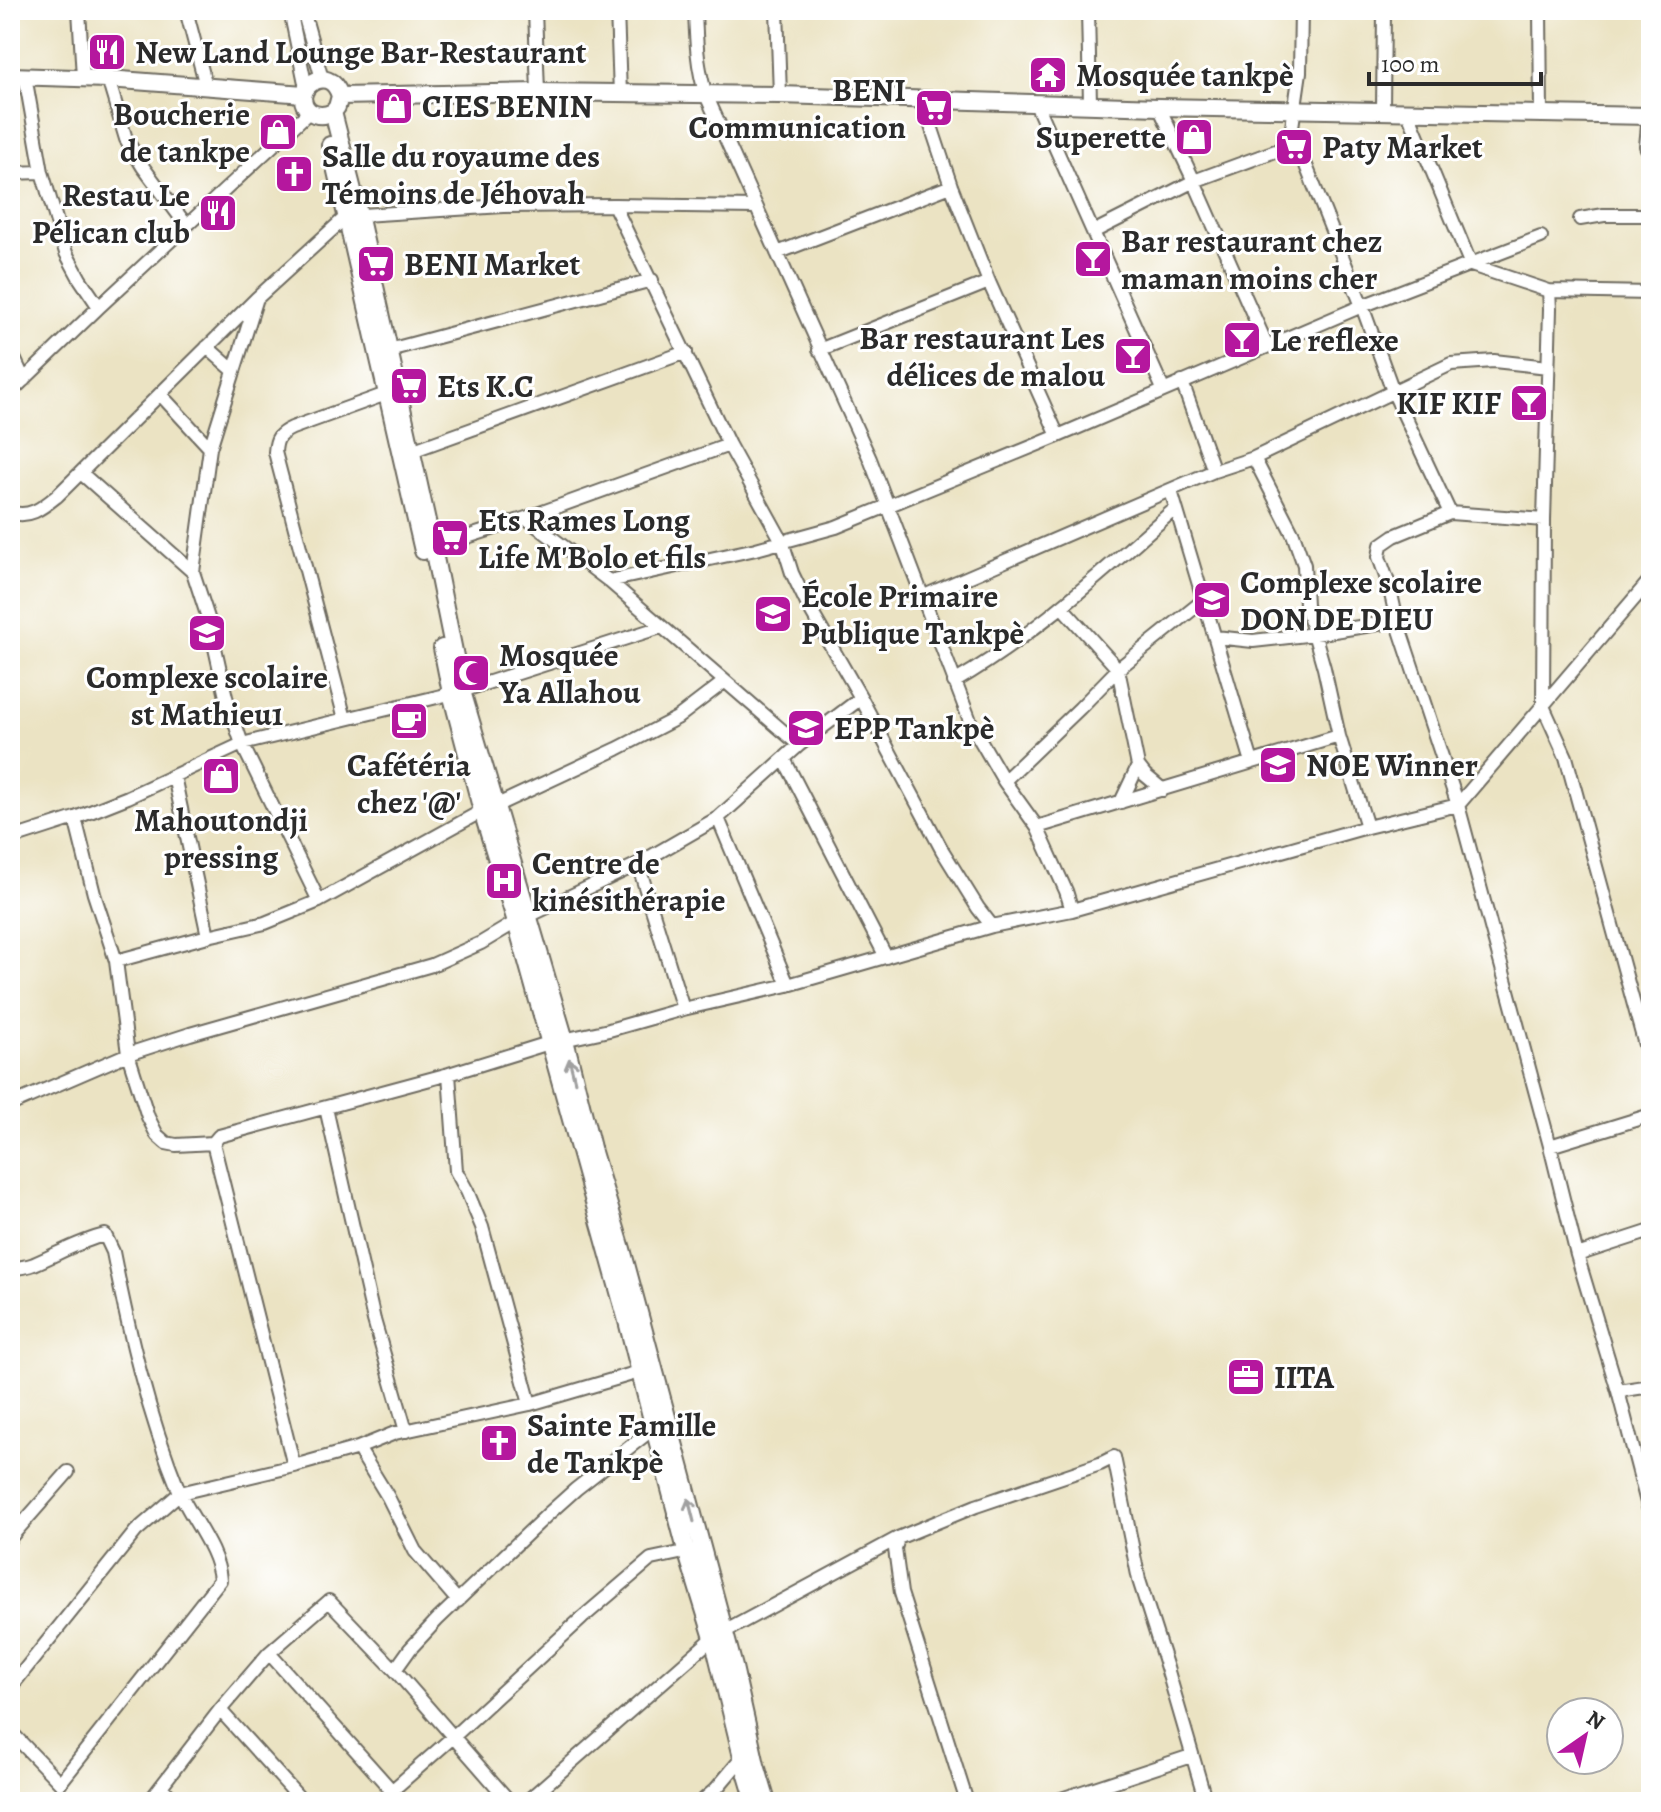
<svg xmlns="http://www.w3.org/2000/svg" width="1661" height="1812" viewBox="0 0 1661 1812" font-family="Alegreya,serif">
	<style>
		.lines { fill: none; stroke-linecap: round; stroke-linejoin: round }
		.minor-casing { stroke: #6e6b60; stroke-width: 16 }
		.major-casing { stroke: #6e6b60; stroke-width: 20 }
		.minor { stroke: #fff; stroke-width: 12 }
		.major { stroke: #fff; stroke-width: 16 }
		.oneway { stroke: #a0a0a0 }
		.labels { text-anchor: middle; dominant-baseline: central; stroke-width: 6; stroke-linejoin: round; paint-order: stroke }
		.poi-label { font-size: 32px; font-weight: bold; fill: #2b2b2b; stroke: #fff; text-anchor: start }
	</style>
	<rect width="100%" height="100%" fill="#fff"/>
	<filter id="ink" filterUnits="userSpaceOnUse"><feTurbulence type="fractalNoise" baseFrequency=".0125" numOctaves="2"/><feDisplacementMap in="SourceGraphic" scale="16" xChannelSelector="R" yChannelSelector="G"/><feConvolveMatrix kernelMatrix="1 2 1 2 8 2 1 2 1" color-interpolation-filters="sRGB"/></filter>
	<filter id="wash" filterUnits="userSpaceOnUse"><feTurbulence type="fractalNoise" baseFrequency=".006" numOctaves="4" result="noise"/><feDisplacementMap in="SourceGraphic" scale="32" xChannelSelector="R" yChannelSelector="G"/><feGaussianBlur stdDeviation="1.8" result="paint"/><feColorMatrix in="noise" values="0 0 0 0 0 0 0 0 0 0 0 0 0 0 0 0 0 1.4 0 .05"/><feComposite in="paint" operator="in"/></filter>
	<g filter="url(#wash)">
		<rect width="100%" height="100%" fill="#ebe3c3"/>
	</g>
	<g filter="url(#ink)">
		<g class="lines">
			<g class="minor-casing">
				<path id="minor" d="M 79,10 L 83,77
					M 186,10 L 206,86
					M 290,10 L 306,88
					M 303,10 L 322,79
					M 535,10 L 538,92
					M 617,10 L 620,94
					M 695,10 C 696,40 697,67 706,95 L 870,459 L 972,726 L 1004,781
					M 777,10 L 780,95
					M 1088,10 L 1090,103
					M 1301,10 L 1300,72 L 1292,127 L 1297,143 L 1362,306 L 1393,391 L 1450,513
					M 1540,10 L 1541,113
					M 25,76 L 42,172 L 66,253 L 80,279 L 99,307
					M 108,79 L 126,139 L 143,167 L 187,226
					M 922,99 L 951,186 L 989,282 L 1058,436
					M 1036,104 L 1163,389
					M 1159,107 L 1194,181 L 1267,346
					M 1383,109 L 1384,10
					M 1407,110 L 1471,265 L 1549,291
					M 1649,115 L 1646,146 L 1651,158
					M 10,173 L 42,172
					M 614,205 L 729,445 L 782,541 L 792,573 L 808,606 L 861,698 L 942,850 L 978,908 L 992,926
					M 1580,219 L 1604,215 L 1651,215
					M 1093,232 L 1194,181 L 1297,143
					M 777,253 L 951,186
					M 1651,293 L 1549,291 L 1550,309 L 1544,520 L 1543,706 L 1566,757 L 1651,1067
					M 256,301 L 210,448 L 193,572 L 209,621 L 226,697 L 242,744 L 319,901
					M 207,347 L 233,370
					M 10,349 L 24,380
					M 389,350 L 652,280
					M 819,350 L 989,282
					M 1182,382 L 1214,471
					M 10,393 L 99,307 L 310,111
					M 160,394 L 210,448
					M 403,454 L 686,352
					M 1254,458 L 1293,534 L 1304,565 L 1306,605 L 1324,668 L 1339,736 L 1367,827
					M 81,473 L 193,572
					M 1171,491 L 1252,762
					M 10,512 C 29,519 42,508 57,496 L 256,299 L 347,216 L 503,206 L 614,205 L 756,207
					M 526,518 L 609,581 L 799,745
					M 1544,520 L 1450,513 L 1394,536 L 1381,545 L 1379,557 L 1389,585 L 1397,621 L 1458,805 L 1550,1146 L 1577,1255 L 1618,1391 L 1651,1518
					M 433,548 L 526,518 L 729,445
					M 609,581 L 756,549 L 836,527 L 1058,436 L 1362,306 L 1541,237
					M 1649,584 L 1651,623
					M 924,596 L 1214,471 L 1254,458 L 1451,364 L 1494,361 L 1548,367
					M 1062,607 L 1118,669 L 1138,766 L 1145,775 L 1163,790
					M 1215,637 L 1253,641 L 1315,634 L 1397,621
					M 954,682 C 1036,635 1105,569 1176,508
					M 345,719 L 275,452 C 276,438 279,434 292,428 L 386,394
					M 784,759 L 886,957
					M 174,776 L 208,936
					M 1121,802 L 1138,766
					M 75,818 L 94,894 L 116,961 L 128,1054 L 148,1117 L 157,1135 L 166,1143 L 176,1145 L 213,1143 L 219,1136 L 449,1074 L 549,1043 L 609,1030 L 683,1009 L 788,985 L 992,926 L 1072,910 L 1367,827 L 1458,805 L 1651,579
					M 718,818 L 788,985
					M 1037,827 L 1339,736
					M 10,839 L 75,818 L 128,797 L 242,744 L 462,691 L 661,627
					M 638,864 L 683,1009
					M 1072,910 L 1066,891 L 1037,827 L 1004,781 L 1080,708 L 1118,669 L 1204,600
					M 116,961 L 208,936 L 265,923 L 319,901 L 482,811 L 495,806 L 617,749 L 677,718 L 724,682
					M 449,1074 L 456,1171 L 467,1191 L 482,1227 L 530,1404
					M 10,1105 L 128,1054 L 190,1034 L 432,965 L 481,943 L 516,922 L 638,864 L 718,818 L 799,745 L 861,698
					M 326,1108 L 374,1320 L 406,1431
					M 213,1143 L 294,1466
					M 1550,1146 L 1651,1115
					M 1577,1255 L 1651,1231
					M 10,1271 C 18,1266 25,1268 34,1264 C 58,1254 79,1241 105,1235 L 113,1252 C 129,1333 148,1415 179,1491 C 191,1519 218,1549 220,1580 L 60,1783 L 10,1731
					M 1618,1391 L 1651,1386
					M 358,1448 L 388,1497 L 415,1551 L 458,1601
					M 10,1538 L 68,1472
					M 898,1538 L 895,1549 L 901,1593 L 967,1802
					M 269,1653 L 402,1802
					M 395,1670 L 410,1649 L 437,1620 L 547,1515 L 576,1489 L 654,1428 L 659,1426
					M 10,1688 L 136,1531 L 180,1493 L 294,1466 L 358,1448 L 395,1433 L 530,1404 L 639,1372 L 648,1374
					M 220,1710 L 303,1802
					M 161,1787 L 176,1802
					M 149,1802 L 220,1710 L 269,1653 L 329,1601 L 395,1670 L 510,1802
					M 379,1802 L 453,1737 L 582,1618 L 651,1559 L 694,1550
					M 526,1802 L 713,1638 L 724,1632 L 898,1538 L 976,1506 L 1100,1464 L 1114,1457 L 1139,1580 L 1167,1668 L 1206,1802
					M 701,1802 L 716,1789 L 742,1758 L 746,1757
					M 1052,1802 L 1191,1756"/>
			</g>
			<g class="major-casing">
				<path id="major" d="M 10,76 L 108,79 L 304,94
					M 340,96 L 538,92 L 780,95 L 1159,107 L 1651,116
					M 333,112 C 325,116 317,117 309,111 C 288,91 329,60 340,96 L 337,107 L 333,112 L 359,214 L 433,548 L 462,691 L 565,1040 L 593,1152 L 622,1249 L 734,1667 L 756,1765 L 767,1802
					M 330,145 L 423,551
					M 442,648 L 451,693 L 482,811 L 516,922 L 626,1317 L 654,1428 L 686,1550 L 713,1638 L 744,1765 L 755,1802"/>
			</g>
			<use href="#minor" class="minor"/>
			<use href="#major" class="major"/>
		</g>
		<defs><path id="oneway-shaft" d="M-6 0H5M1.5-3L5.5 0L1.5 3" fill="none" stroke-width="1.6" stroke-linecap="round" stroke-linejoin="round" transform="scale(2)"/></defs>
		<g class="oneway">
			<use href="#oneway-shaft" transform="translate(572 1070) rotate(-104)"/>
			<use href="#oneway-shaft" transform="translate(691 1510) rotate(-104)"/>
		</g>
	</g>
	<defs>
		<g id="restaurant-square" transform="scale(2)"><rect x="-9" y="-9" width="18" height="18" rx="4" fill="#b5179e" stroke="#fff"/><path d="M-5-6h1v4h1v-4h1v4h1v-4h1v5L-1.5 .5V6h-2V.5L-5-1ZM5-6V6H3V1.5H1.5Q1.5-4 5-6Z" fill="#fff"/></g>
		<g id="temple-square" transform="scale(2)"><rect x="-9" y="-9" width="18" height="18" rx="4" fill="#b5179e" stroke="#fff"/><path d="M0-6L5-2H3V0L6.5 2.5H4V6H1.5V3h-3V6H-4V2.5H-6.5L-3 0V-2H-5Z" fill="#fff"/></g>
		<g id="shop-square" transform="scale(2)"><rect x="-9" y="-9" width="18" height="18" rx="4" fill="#b5179e" stroke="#fff"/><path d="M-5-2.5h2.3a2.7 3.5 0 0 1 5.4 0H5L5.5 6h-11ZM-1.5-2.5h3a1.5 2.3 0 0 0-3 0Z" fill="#fff"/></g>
		<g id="supermarket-square" transform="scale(2)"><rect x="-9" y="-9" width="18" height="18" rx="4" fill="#b5179e" stroke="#fff"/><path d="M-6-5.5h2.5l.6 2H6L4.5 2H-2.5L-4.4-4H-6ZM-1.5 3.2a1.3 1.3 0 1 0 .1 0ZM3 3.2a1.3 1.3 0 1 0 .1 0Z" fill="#fff"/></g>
		<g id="church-square" transform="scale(2)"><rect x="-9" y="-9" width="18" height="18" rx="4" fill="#b5179e" stroke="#fff"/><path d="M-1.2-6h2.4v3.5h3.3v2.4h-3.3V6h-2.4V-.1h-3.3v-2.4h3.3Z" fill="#fff"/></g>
		<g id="bar-square" transform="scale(2)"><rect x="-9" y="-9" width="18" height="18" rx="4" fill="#b5179e" stroke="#fff"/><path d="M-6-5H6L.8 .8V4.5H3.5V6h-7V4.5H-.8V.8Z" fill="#fff"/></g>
		<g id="school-square" transform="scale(2)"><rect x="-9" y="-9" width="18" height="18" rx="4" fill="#b5179e" stroke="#fff"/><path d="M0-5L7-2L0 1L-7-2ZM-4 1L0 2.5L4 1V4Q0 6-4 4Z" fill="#fff"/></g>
		<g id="mosque-square" transform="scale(2)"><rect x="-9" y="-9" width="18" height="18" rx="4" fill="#b5179e" stroke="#fff"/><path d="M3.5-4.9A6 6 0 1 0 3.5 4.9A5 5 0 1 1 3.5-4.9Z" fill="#fff"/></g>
		<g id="cafe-square" transform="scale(2)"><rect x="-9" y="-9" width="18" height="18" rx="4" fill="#b5179e" stroke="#fff"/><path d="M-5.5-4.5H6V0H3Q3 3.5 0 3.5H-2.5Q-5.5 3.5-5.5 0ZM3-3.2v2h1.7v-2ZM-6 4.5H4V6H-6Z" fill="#fff"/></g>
		<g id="hospital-square" transform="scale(2)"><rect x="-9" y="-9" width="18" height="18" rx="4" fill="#b5179e" stroke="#fff"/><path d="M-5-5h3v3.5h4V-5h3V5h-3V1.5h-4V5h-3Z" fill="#fff"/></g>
		<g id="office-square" transform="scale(2)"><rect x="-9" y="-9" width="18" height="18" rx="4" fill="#b5179e" stroke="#fff"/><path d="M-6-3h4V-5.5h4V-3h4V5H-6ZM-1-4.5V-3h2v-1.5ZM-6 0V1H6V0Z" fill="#fff"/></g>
	</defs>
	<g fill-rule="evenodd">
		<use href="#restaurant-square" x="107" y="52"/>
		<use href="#temple-square" x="1048" y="75"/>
		<use href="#shop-square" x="394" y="106"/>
		<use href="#supermarket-square" x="934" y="108"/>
		<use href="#shop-square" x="278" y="132"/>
		<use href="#shop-square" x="1194" y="137"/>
		<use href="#supermarket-square" x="1294" y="147"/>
		<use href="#church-square" x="294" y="174"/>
		<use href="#restaurant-square" x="218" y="213"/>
		<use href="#bar-square" x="1093" y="259"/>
		<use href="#supermarket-square" x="376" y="264"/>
		<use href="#bar-square" x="1242" y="340"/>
		<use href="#bar-square" x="1133" y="356"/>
		<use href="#supermarket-square" x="409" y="386"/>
		<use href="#bar-square" x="1529" y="403"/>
		<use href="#supermarket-square" x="450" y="538"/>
		<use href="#school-square" x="1212" y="600"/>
		<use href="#school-square" x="773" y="614"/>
		<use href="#school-square" x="207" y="633"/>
		<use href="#mosque-square" x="471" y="673"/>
		<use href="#cafe-square" x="409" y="721"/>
		<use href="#school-square" x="806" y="728"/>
		<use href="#school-square" x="1278" y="765"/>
		<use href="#shop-square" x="221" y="776"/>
		<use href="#hospital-square" x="504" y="881"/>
		<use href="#office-square" x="1246" y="1377"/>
		<use href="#church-square" x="499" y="1443"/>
	</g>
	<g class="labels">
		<g class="poi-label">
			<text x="135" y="52">New Land Lounge Bar-Restaurant</text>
			<text x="1076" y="75">Mosquée tankpè</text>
			<text x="906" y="90" text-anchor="end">BENI<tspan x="906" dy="37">Communication</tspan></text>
			<text x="422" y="106">CIES BENIN</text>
			<text x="250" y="114" text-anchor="end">Boucherie<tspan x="250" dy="37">de tankpe</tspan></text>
			<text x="1166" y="137" text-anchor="end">Superette</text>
			<text x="1322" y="147">Paty Market</text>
			<text x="322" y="156">Salle du royaume des<tspan x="322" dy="37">Témoins de Jéhovah</tspan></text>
			<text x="190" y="195" text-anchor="end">Restau Le<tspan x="190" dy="37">Pélican club</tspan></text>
			<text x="1121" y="241">Bar restaurant chez<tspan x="1121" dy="37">maman moins cher</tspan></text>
			<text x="404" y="264">BENI Market</text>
			<text x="1105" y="338" text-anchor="end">Bar restaurant Les<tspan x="1105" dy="37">délices de malou</tspan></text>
			<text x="1270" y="340">Le reflexe</text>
			<text x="437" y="386">Ets K.C</text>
			<text x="1501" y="403" text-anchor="end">KIF KIF</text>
			<text x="478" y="520">Ets Rames Long<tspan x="478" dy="37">Life M'Bolo et fils</tspan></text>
			<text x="1240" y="582">Complexe scolaire<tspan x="1240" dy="37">DON DE DIEU</tspan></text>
			<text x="801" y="596">École Primaire<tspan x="801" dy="37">Publique Tankpè</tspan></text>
			<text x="499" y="655">Mosquée<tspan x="499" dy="37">Ya Allahou</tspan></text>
			<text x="207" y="677" text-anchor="middle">Complexe scolaire<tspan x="207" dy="37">st Mathieu1</tspan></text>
			<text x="834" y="728">EPP Tankpè</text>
			<text x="409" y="765" text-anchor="middle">Cafétéria<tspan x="409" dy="37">chez '@'</tspan></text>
			<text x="1306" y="765">NOE Winner</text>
			<text x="221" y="820" text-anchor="middle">Mahoutondji<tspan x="221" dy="37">pressing</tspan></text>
			<text x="532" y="863">Centre de<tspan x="532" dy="37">kinésithérapie</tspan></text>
			<text x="1274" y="1377">IITA</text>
			<text x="527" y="1425">Sainte Famille<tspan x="527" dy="37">de Tankpè</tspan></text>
		</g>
	</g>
	<rect width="1661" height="1812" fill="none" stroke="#fff" stroke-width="40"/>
	<g transform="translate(1585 1736) rotate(34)"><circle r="38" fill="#ffffff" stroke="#aaaaaa" stroke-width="2"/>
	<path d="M0-6L14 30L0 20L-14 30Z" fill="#b5179e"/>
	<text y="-12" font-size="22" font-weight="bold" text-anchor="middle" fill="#2b2b2b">N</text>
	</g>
	<path d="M1369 72v12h172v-12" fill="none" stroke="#2b2b2b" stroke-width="4"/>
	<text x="1381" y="72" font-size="24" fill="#2b2b2b" stroke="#ffffff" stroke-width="6" paint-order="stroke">100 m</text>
</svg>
